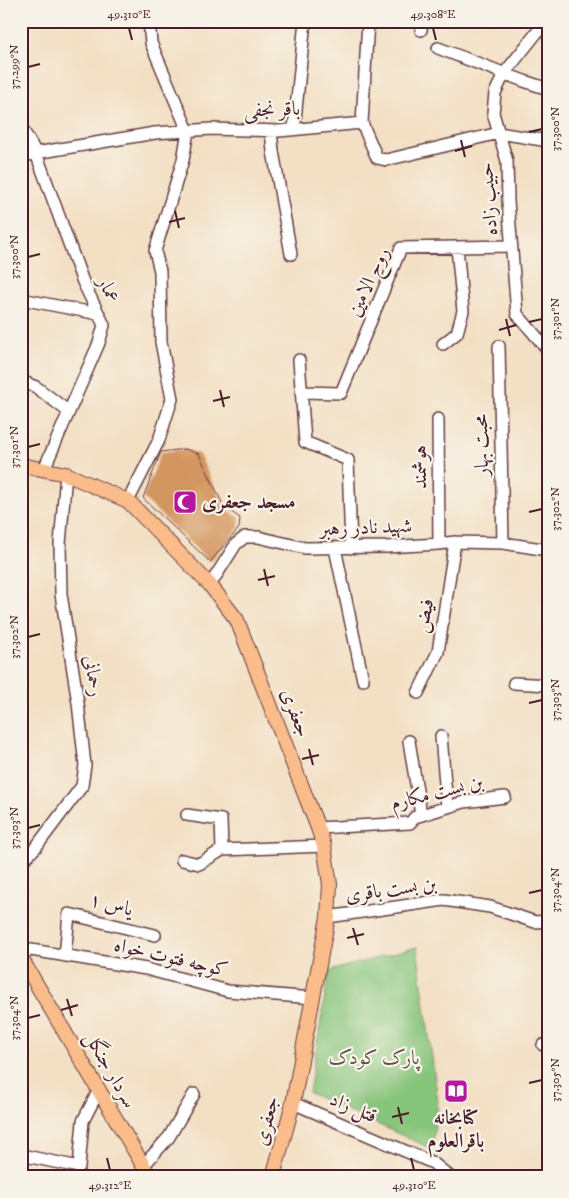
<svg xmlns="http://www.w3.org/2000/svg" width="569" height="1198" viewBox="0 0 569 1198" font-family="'IM FELL DW Pica',Amiri,serif">
	<style>
		.green { fill: #88c57b; stroke: #697253 }
		.building { fill: #d49660 }
		.lines { fill: none; stroke-linecap: round; stroke-linejoin: round }
		.minor-casing { stroke: #633c42; stroke-width: 14 }
		.major-casing { stroke: #633c42; stroke-width: 16 }
		.minor { stroke: #fff; stroke-width: 11 }
		.major { stroke: #f9bc8a; stroke-width: 14 }
		.ticks { fill: none; stroke: #4a1f2b; stroke-width: 2 }
		.labels { text-anchor: middle; dominant-baseline: central; stroke-width: 4.5; stroke-linejoin: round; paint-order: stroke }
		.street-label { font-size: 20px; fill: #4a1f2b; stroke: #f7f3e8 }
		.poi-label { font-size: 20px; font-weight: bold; fill: #4a1f2b; stroke: #f7f3e8; text-anchor: start }
		.park-label { font-size: 20px; fill: #5d5143; stroke: #f7f3e8 }
		.neatline { fill: none; stroke: #4a1f2b; stroke-width: 2 }
		.ticks-label { font-size: 12px; text-anchor: middle; fill: #4a1f2b }
	</style>
	<rect width="100%" height="100%" fill="#f7f3e8"/>
	<filter id="ink" filterUnits="userSpaceOnUse"><feTurbulence type="fractalNoise" baseFrequency=".02" numOctaves="2"/><feDisplacementMap in="SourceGraphic" scale="10" xChannelSelector="R" yChannelSelector="G"/><feConvolveMatrix kernelMatrix="1 2 1 2 8 2 1 2 1" color-interpolation-filters="sRGB"/></filter>
	<filter id="wash" filterUnits="userSpaceOnUse"><feTurbulence type="fractalNoise" baseFrequency=".0096" numOctaves="4" result="noise"/><feDisplacementMap in="SourceGraphic" scale="20" xChannelSelector="R" yChannelSelector="G"/><feGaussianBlur stdDeviation="1.12" result="paint"/><feColorMatrix in="noise" values="0 0 0 0 0 0 0 0 0 0 0 0 0 0 0 0 0 1.4 0 .05"/><feComposite in="paint" operator="in"/></filter>
	<g filter="url(#wash)">
		<rect width="100%" height="100%" fill="#f3dfc3"/>
		<path class="green" d="M 417,947 L 438,1102 L 432,1149 L 309,1093 L 329,971 Z"/>
		<g id="blocks">
			<path class="building" d="M 185,449 L 199,454 L 224,507 L 240,518 L 239,528 L 210,562 L 143,498 L 161,452 Z"/>
		</g>
	</g>
	<g filter="url(#ink)">
		<use href="#blocks" fill-opacity="0" stroke="#633c42" stroke-width="1"/>
		<g class="lines">
			<g class="minor-casing">
				<path id="minor" d="M 546,21 L 504,74 L 495,93 L 493,113 L 507,161 L 508,201 L 517,314 L 548,350
					M 421,30 L 422,21
					M 438,48 L 524,81 L 548,89
					M 362,123 L 368,21
					M 21,127 L 36,153 L 83,282 L 104,325 L 99,343 L 44,469
					M 294,129 L 305,21
					M 271,131 L 273,151 L 291,254
					M 21,157 L 36,153 L 155,133 L 211,129 L 279,131 L 362,123 L 377,158 L 386,160 L 499,133 L 548,141
					M 21,299 L 99,314
					M 443,344 L 457,333 L 463,311 L 457,247
					M 499,346 L 503,543
					M 299,360 L 305,442 L 348,460 L 351,548
					M 21,381 L 36,387 L 69,412
					M 302,392 L 341,393 L 401,248 L 511,246
					M 438,419 L 439,544
					M 128,501 L 159,440 L 172,399 L 161,342 L 160,271 L 155,251 L 183,160 L 188,131 L 151,43 L 149,21
					M 335,548 L 363,680
					M 210,585 L 236,544 L 245,537 L 258,537 L 305,548 L 386,547 L 439,544 L 455,542 L 503,543 L 548,550
					M 514,683 L 548,685
					M 418,693 L 438,652 L 455,542
					M 441,736 L 447,807
					M 409,741 L 421,815
					M 318,828 L 410,823 L 415,817 L 464,802 L 505,797
					M 222,850 L 324,846
					M 182,860 L 199,864 L 222,850 L 221,820 L 187,815
					M 21,862 L 36,847 L 82,786 L 85,765 L 78,703 L 61,594 L 60,544 L 66,474
					M 328,917 L 444,900 L 490,907 L 535,922 L 548,921
					M 21,954 L 31,950 L 146,969 L 228,991 L 313,998
					M 65,956 L 69,914 L 155,935
					M 543,1045 L 548,1047
					M 293,1103 L 433,1163 L 450,1177
					M 21,1155 L 79,1167 L 83,1121 L 99,1090
					M 143,1166 L 169,1137 L 194,1094"/>
			</g>
			<g class="major-casing">
				<path id="major" d="M 21,465 L 66,474 L 128,501 L 210,585 L 237,620 L 318,828 L 324,846 L 330,884 L 328,917 L 293,1103 L 273,1177
					M 21,958 L 150,1177"/>
			</g>
			<use href="#minor" class="minor"/>
			<use href="#major" class="major"/>
		</g>
	</g>
	<path class="ticks" d="M 129,28 L 132,40M 433,28 L 436,40M 28,67 L 40,64M 529,132 L 542,129M 461,140 L 465,157M 455,151 L 472,146M 175,211 L 179,228M 169,222 L 185,218M 28,257 L 40,254M 506,319 L 510,336M 529,322 L 542,319M 499,330 L 516,325M 220,390 L 224,407M 213,401 L 230,397M 28,447 L 40,444M 529,512 L 542,509M 264,569 L 268,586M 258,580 L 275,576M 28,637 L 40,634M 529,703 L 542,700M 309,749 L 313,765M 302,759 L 319,755M 28,828 L 40,825M 529,893 L 542,890M 353,928 L 358,945M 347,938 L 364,934M 67,999 L 72,1016M 61,1010 L 78,1005M 28,1018 L 40,1015M 529,1083 L 542,1080M 398,1107 L 402,1124M 392,1117 L 409,1113M 107,1158 L 110,1170M 411,1158 L 414,1170"/>
	<defs>
		<g id="mosque-square" transform="scale(1.25)"><rect x="-9" y="-9" width="18" height="18" rx="4" fill="#b5179e" stroke="#f7f3e8"/><path d="M3.5-4.9A6 6 0 1 0 3.5 4.9A5 5 0 1 1 3.5-4.9Z" fill="#fff"/></g>
		<g id="library-square" transform="scale(1.25)"><rect x="-9" y="-9" width="18" height="18" rx="4" fill="#b5179e" stroke="#f7f3e8"/><path d="M-6-4Q-3-5.5-.7-3.5V5Q-3 3-6 4ZM6-4Q3-5.5 .7-3.5V5Q3 3 6 4Z" fill="#fff"/></g>
	</defs>
	<g fill-rule="evenodd">
		<use href="#mosque-square" x="185" y="502"/>
		<use href="#library-square" x="456" y="1091"/>
	</g>
	<g class="labels">
		<g class="street-label">
			<text transform="translate(272 110) rotate(-2)">باقر نجفی</text>
			<text transform="translate(489 199) rotate(-94)">حبیب زاده</text>
			<text transform="translate(369 282) rotate(-65)">روح الامین</text>
			<text transform="translate(108 290) rotate(64)">عمار</text>
			<text transform="translate(482 445) rotate(-91)">محبت بهار</text>
			<text transform="translate(420 467) rotate(-90)">هوشمند</text>
			<text transform="translate(366 528) rotate(-2)">شهید نادر رهبر</text>
			<text transform="translate(425 616) rotate(-80)">فیض</text>
			<text transform="translate(93 676) rotate(81)">رحمانی</text>
			<text transform="translate(295 713) rotate(69)">جعفری</text>
			<text transform="translate(437 793) rotate(-14)">بن بست مکارم</text>
			<text transform="translate(391 890) rotate(-8)">بن بست باقری</text>
			<text transform="translate(111 905) rotate(14)">یاس ۱</text>
			<text transform="translate(171 958) rotate(13)">کوچه فتوت خواه</text>
			<text transform="translate(110 1070) rotate(60)">سردار جنگل</text>
			<text transform="translate(353 1108) rotate(23)">قتل زاد</text>
			<text transform="translate(267 1121) rotate(-76)">جعفری</text>
		</g>
		<g class="poi-label">
			<text x="202" y="502">مسجد جعفری</text>
			<text x="456" y="1118" text-anchor="middle">کتابخانه<tspan x="456" dy="23">باقرالعلوم</tspan></text>
		</g>
		<g class="park-label">
			<text x="374" y="1058">پارک کودک</text>
		</g>
	</g>
	<rect width="569" height="1198" fill="none" stroke="#f7f3e8" stroke-width="55"/>
	<rect x="28" y="28" width="514" height="1142" class="neatline"/>
	<g class="ticks-label">
		<text x="129" y="18">49.310°E</text>
		<text x="433" y="18">49.308°E</text>
		<text transform="translate(14 67) rotate(-90)" y="4">37.299°N</text>
		<text transform="translate(555 129) rotate(-90)" y="4">37.300°N</text>
		<text transform="translate(14 257) rotate(-90)" y="4">37.300°N</text>
		<text transform="translate(555 319) rotate(-90)" y="4">37.301°N</text>
		<text transform="translate(14 447) rotate(-90)" y="4">37.301°N</text>
		<text transform="translate(555 509) rotate(-90)" y="4">37.302°N</text>
		<text transform="translate(14 637) rotate(-90)" y="4">37.302°N</text>
		<text transform="translate(555 700) rotate(-90)" y="4">37.303°N</text>
		<text transform="translate(14 828) rotate(-90)" y="4">37.303°N</text>
		<text transform="translate(555 890) rotate(-90)" y="4">37.304°N</text>
		<text transform="translate(14 1018) rotate(-90)" y="4">37.304°N</text>
		<text transform="translate(555 1080) rotate(-90)" y="4">37.305°N</text>
		<text x="110" y="1189">49.312°E</text>
		<text x="414" y="1189">49.310°E</text>
	</g>
</svg>
